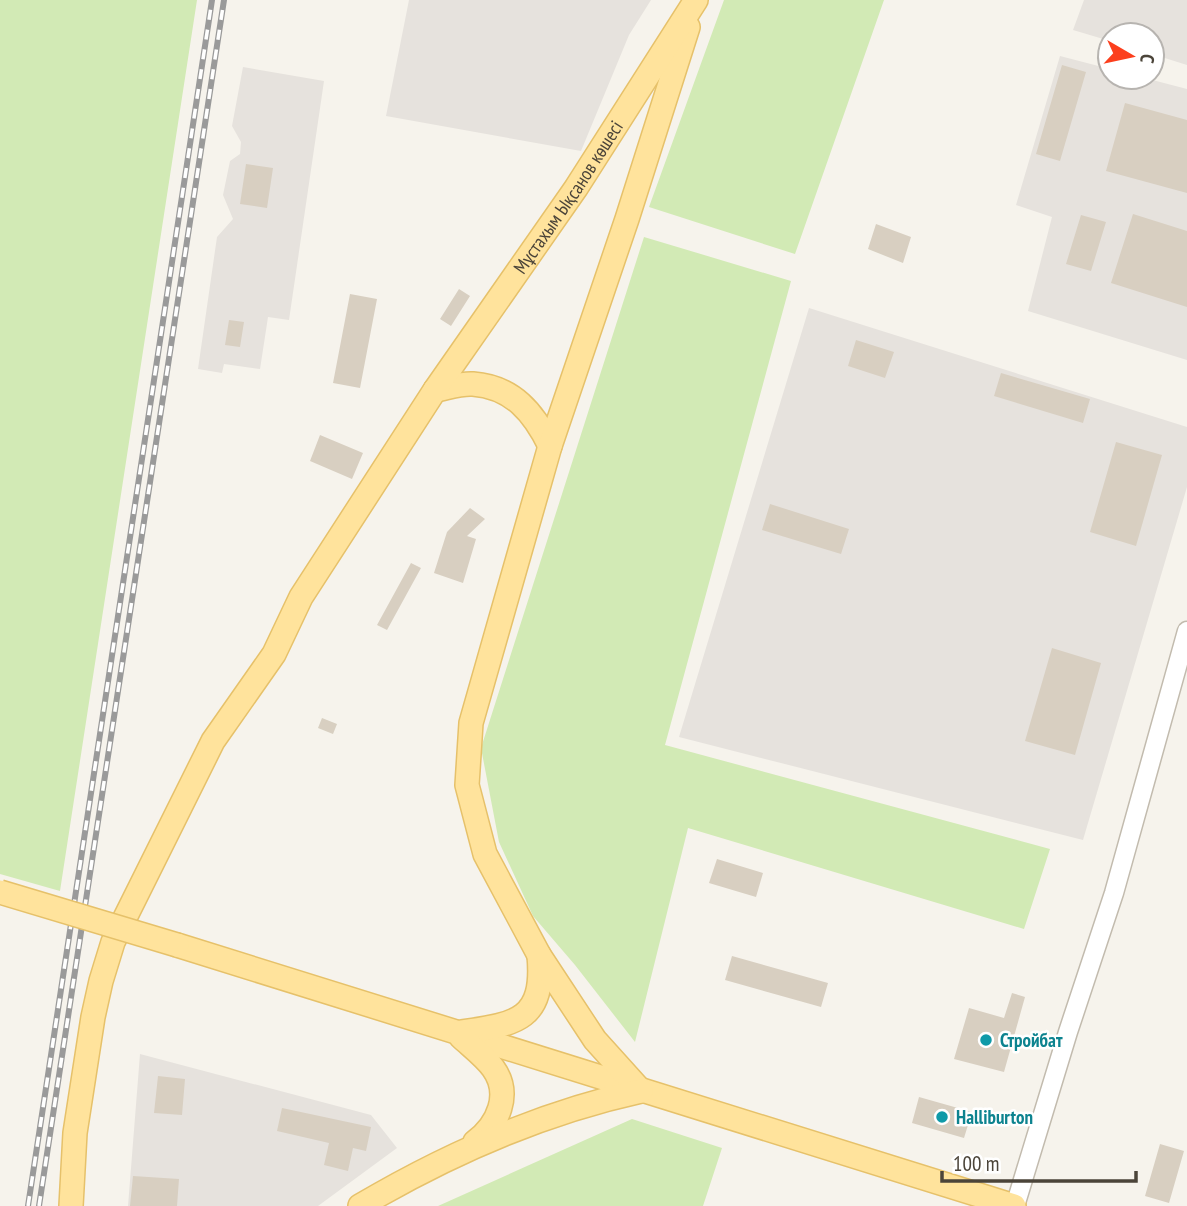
<svg xmlns="http://www.w3.org/2000/svg" width="1187" height="1206" viewBox="0 0 1187 1206" font-family="'PT Sans Narrow',sans-serif">
	<style>
		.industrial { fill: #e6e2dd }
		.green { fill: #d2eab5 }
		.building { fill: #d8cfc1 }
		.lines { fill: none; stroke-linecap: round; stroke-linejoin: round }
		.minor-casing { stroke: #c2bbae; stroke-width: 21 }
		.major-casing { stroke: #e6c16a; stroke-width: 26 }
		.minor { stroke: #fff; stroke-width: 18 }
		.major { stroke: #ffe39c; stroke-width: 23 }
		.rail-casing { stroke: #9a9a9a; stroke-width: 6 }
		.rail { stroke: #fff; stroke-width: 3.5; stroke-dasharray: 10; stroke-linecap: butt }
		.major-bridge-casing { stroke: #e6c16a; stroke-width: 26; stroke-linecap: butt }
		.major-bridge { stroke: #ffe39c; stroke-width: 23 }
		.culture-dot { fill: #0f9aa8; stroke: #fff; stroke-width: 2.5 }
		.labels { text-anchor: middle; dominant-baseline: central; stroke-width: 5; stroke-linejoin: round; paint-order: stroke }
		.street-label { font-size: 19px; fill: #4b4439; stroke: #fff }
		.culture-label { font-size: 19px; font-weight: bold; fill: #0d838f; stroke: #fff; text-anchor: start }
	</style>
	<rect width="100%" height="100%" fill="#f6f3ec"/>
	<path class="industrial" d="M 409,0 L 651,0 L 629,35 L 581,151 L 386,116 Z
		M 1084,0 L 1187,0 L 1187,65 L 1152,54 L 1152,35 L 1110,35 L 1110,41 L 1073,30 Z
		M 1060,56 L 1110,69 L 1110,77 L 1141,77 L 1187,89 L 1187,360 L 1028,311 L 1052,217 L 1016,205 Z
		M 243,67 L 324,81 L 289,320 L 268,317 L 260,369 L 224,364 L 222,373 L 198,369 L 217,237 L 233,219 L 223,195 L 230,161 L 240,154 L 241,142 L 232,126 Z
		M 809,308 L 1187,427 L 1187,487 L 1083,840 L 679,737 Z
		M 140,1054 L 371,1115 L 397,1148 L 318,1206 L 128,1206 Z"/>
	<path class="green" d="M 0,0 L 197,0 L 60,891 L 0,874 Z
		M 724,0 L 884,0 L 795,254 L 649,207 Z
		M 644,237 L 791,281 L 665,745 L 1050,849 L 1024,929 L 688,828 L 635,1042 L 575,965 L 533,916 L 499,842 L 481,748 Z
		M 632,1119 L 722,1148 L 703,1206 L 438,1206 Z"/>
	<path class="building" d="M 1062,65 L 1086,72 L 1060,161 L 1036,154 Z
		M 1125,103 L 1187,120 L 1187,193 L 1106,171 Z
		M 246,164 L 273,168 L 267,208 L 240,204 Z
		M 1133,214 L 1187,231 L 1187,307 L 1111,283 Z
		M 1081,215 L 1106,222 L 1091,271 L 1066,264 Z
		M 876,224 L 911,237 L 903,263 L 868,249 Z
		M 459,289 L 470,296 L 451,326 L 440,319 Z
		M 350,294 L 377,299 L 360,388 L 333,383 Z
		M 229,320 L 244,322 L 240,347 L 225,345 Z
		M 856,340 L 894,352 L 885,378 L 848,366 Z
		M 1001,373 L 1090,399 L 1083,423 L 994,396 Z
		M 320,435 L 363,453 L 352,479 L 310,461 Z
		M 1116,442 L 1162,455 L 1136,546 L 1090,532 Z
		M 770,504 L 849,529 L 841,554 L 762,530 Z
		M 470,508 L 485,519 L 467,536 L 476,539 L 463,583 L 434,573 L 447,532 Z
		M 411,563 L 421,568 L 387,630 L 377,625 Z
		M 1052,648 L 1101,663 L 1075,755 L 1025,741 Z
		M 322,718 L 337,724 L 333,734 L 318,728 Z
		M 717,859 L 763,873 L 756,897 L 709,883 Z
		M 732,956 L 828,983 L 821,1007 L 725,980 Z
		M 1012,993 L 1025,997 L 1004,1072 L 954,1059 L 969,1008 L 1004,1018 Z
		M 158,1076 L 185,1079 L 182,1115 L 154,1113 Z
		M 919,1097 L 972,1112 L 964,1138 L 912,1123 Z
		M 282,1108 L 371,1127 L 366,1151 L 353,1148 L 348,1171 L 324,1165 L 329,1143 L 277,1131 Z
		M 1160,1144 L 1184,1151 L 1169,1203 L 1145,1196 Z
		M 133,1176 L 179,1179 L 177,1206 L 130,1206 Z"/>
	<g class="lines">
		<g class="minor-casing">
			<path id="minor" d="M 1015,1206 L 1068,1032 L 1114,893 L 1187,631"/>
		</g>
		<g class="major-casing">
			<g id="major">
				<path d="M 435,390 C 447,388 461,383 473,384 C 513,387 534,413 550,446"/>
				<path d="M 177,945 L 1014,1206"/>
				<path d="M 462,1032 C 517,1024 545,1020 539,955"/>
				<path d="M 461,1037 C 472,1047 485,1057 493,1068 C 512,1094 498,1125 475,1142"/>
				<path d="M 641,1091 L 595,1040 L 539,955 L 485,854 L 467,785 L 471,723 L 550,446 L 627,219 L 688,27"/>
				<path id="s1" d="M 71,1206 L 75,1133 L 93,1017 L 101,981 L 113,942 L 213,741 L 274,654 L 301,597 L 435,390 L 576,188 L 696,0"/>
				<path d="M 360,1206 C 448,1154 541,1113 641,1091"/>
			</g>
		</g>
		<use href="#minor" class="minor"/>
		<use href="#major" class="major"/>
		<g class="rail-casing">
			<path id="rail" d="M 28,1206 L 212,0
				M 39,1206 L 224,0"/>
		</g>
		<use href="#rail" class="rail"/>
		<g class="major-bridge-casing">
			<path id="major-bridge" d="M 0,892 L 177,945"/>
		</g>
		<use href="#major-bridge" class="major-bridge"/>
	</g>
	<g class="culture-dot">
		<circle cx="986" cy="1040" r="7"/>
		<circle cx="942" cy="1117" r="7"/>
	</g>
	<g class="labels">
		<g class="street-label">
			<text stroke="none"><textPath href="#s1" startOffset="1143">Мұстахым Ықсанов көшесі</textPath></text>
		</g>
		<g class="culture-label">
			<text x="1000" y="1040">Стройбат</text>
			<text x="956" y="1117">Halliburton</text>
		</g>
	</g>
	<g transform="translate(1131 56) rotate(99)"><circle r="33" fill="#ffffff" stroke="#b7b4b0" stroke-width="2"/>
	<path d="M0-5L12 26L0 18L-12 26Z" fill="#fc3f1d"/>
	<text y="-10" font-size="19" font-weight="bold" text-anchor="middle" fill="#4b4439">С</text>
	</g>
	<path d="M942 1171v10h194v-10" fill="none" stroke="#4b4439" stroke-width="3.5"/>
	<text x="953" y="1171" font-size="21" fill="#4b4439" stroke="#ffffff" stroke-width="5" paint-order="stroke">100 m</text>
</svg>
